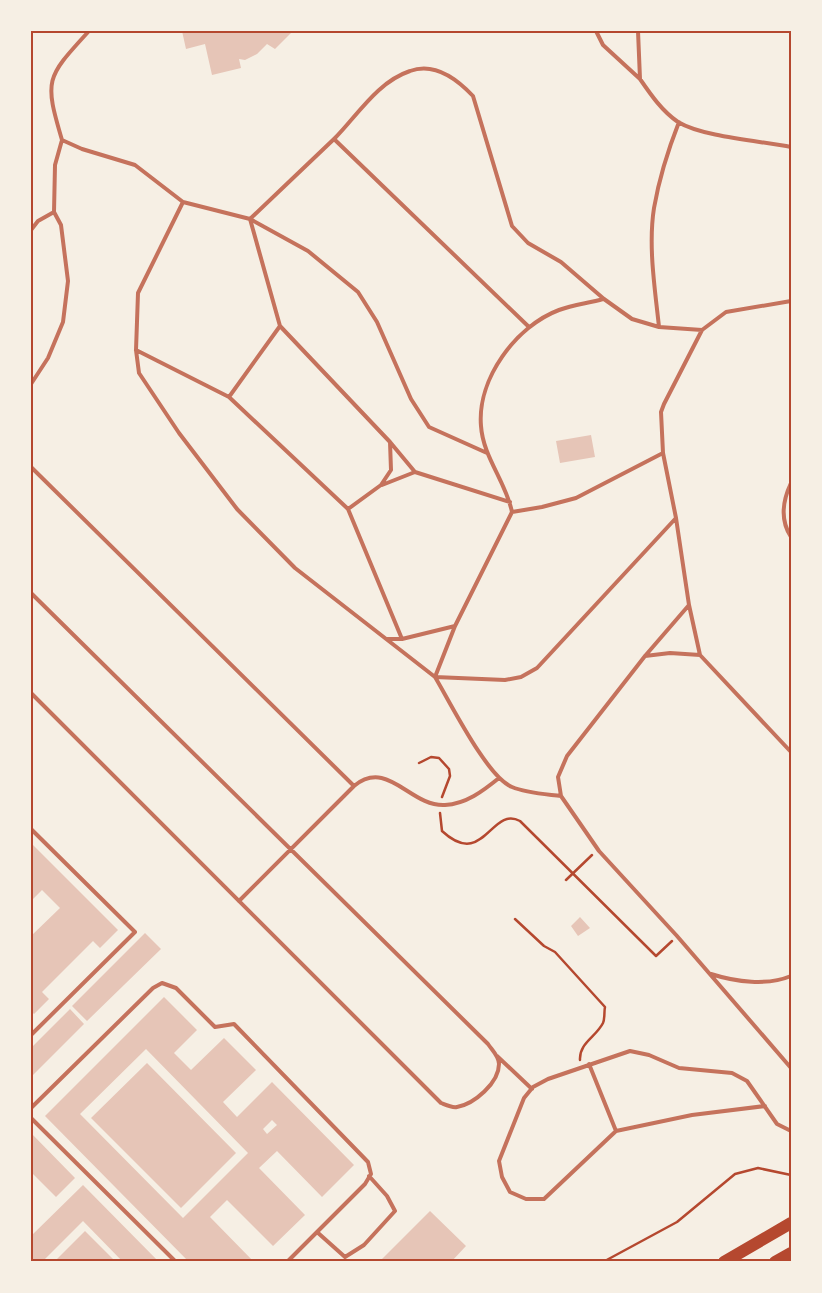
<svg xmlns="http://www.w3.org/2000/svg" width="822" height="1293" viewBox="0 0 822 1293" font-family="Ubuntu,sans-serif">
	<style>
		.building { fill: #e6c5b7; fill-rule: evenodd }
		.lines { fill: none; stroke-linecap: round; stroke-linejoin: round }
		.path { stroke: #b5482f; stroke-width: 2.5 }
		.service { stroke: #c5725c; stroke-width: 4 }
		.primary { stroke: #b5482f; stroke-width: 12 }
		.neatline { fill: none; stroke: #b5482f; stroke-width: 2 }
	</style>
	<rect width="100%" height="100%" fill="#f6efe4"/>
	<path class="building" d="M 182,31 L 293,31 L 275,49 L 267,44 L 257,54 L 245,60 L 239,59 L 241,68 L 212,75 L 205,44 L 186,49 Z
		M 591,435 L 595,457 L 560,463 L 556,441 Z
		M 31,843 L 118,930 L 100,948 L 93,941 L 42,992 L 49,999 L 34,1014 L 31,1011 L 31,936 L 60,908 L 42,890 L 31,901 Z
		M 580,917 L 590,928 L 578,936 L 571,926 Z
		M 145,933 L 161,949 L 87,1021 L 72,1006 Z
		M 164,997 L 197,1030 L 174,1053 L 191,1070 L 224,1038 L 256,1070 L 223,1102 L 237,1117 L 272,1082 L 354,1165 L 322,1197 L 277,1151 L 259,1168 L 305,1215 L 273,1246 L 227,1200 L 210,1217 L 254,1262 L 189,1262 L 45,1116 ZM 146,1049 L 248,1153 L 183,1218 L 80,1114 ZM 272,1120 L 277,1125 L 267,1134 L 263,1129 Z
		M 70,1009 L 84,1024 L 31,1077 L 31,1048 Z
		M 147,1063 L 236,1153 L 181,1208 L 91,1118 Z
		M 31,1133 L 75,1178 L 56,1197 L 31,1172 Z
		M 83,1185 L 159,1262 L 123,1262 L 83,1221 L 42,1262 L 31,1262 L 31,1236 Z
		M 430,1211 L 466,1246 L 451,1262 L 379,1262 Z
		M 85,1231 L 116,1262 L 54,1262 Z"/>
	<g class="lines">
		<path class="path" d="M 419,763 L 431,757 L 439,758 L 449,769 L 450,776 L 442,797
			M 440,813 L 442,831 C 484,870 491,805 520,821 L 656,956 L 672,941
			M 566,880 L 592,855
			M 515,919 L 544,946 L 555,952 L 605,1007 C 604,1011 605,1019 603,1023 C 596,1037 579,1043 580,1060
			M 603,1262 L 677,1222 L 735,1174 L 758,1168 L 791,1175"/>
		<path class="service" d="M 89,31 C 46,78 44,79 62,140 L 82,149 L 135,165 L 183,202 L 250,219 C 278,192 306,166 334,139 C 357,116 377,82 410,71 C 434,62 457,79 473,96 L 512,226 L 528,243 L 561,262 L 604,299 L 632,319 L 659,327 L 702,330 L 726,312 L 791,301
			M 596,31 L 603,45 L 640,79 L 638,31
			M 640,79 C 651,95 662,111 678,122 C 703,137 761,141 791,147
			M 334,139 L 529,327
			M 183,202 L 138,293 L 136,350 L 139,373 L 179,433 L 237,509 L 295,568 L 435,677 L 505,680 L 521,677 L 537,668 L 676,518
			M 250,219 L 308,251 L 358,292 L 377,322 L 411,399 L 429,427 L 487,453
			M 31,230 L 38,221 L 54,212
			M 603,299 C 589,303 573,305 559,310 C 516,326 477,379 481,426 C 483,457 506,482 512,512 L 455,626 L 435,677 C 450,702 487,777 512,787 C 526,793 545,794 561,796 L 558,777 L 567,756 L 645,656 L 689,605
			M 280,326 L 390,442 L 415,472 L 510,502
			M 659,327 C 655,289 648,246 654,208 C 659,179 668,150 679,122
			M 702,330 L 664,404 L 661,412 L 663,453 L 676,518 L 689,605 L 700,655 L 791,752
			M 136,350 L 229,397 L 348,509 L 402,639
			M 31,384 L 48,358 L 63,322 L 68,281 L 61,225 L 54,212 L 55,165 L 62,140
			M 229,397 L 280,326 L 250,219
			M 31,467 L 354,786 L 239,901
			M 791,483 C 783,500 780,520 791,537
			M 382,485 L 415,472
			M 348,509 L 381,485 L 391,470 L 390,442
			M 512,512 L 542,507 L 576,498 L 663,453
			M 31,593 L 488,1044 C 492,1050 499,1056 499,1064 C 499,1083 474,1104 457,1107 C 452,1108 446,1105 441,1103 L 31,693
			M 387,639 L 402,639 L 455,626
			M 645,656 L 670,653 L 700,655
			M 354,786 C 388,758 410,807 445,805 C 466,804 483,791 499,778
			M 561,796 L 599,851 L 677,936 L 791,1068
			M 31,829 L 135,932 L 31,1035
			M 711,974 C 736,982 767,986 791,976
			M 497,1056 L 532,1089
			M 589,1064 L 616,1131
			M 765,1106 L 692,1115 L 616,1131 L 544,1199 L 526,1199 L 510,1192 L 502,1177 L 499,1161 L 524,1098 L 533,1087 L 548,1079 L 630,1051 L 649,1055 L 679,1068 L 732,1073 L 747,1081 L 777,1124 L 791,1131
			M 31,1108 L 153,988 L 162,983 L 176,988 L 215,1027 L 234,1024 L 368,1162 L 371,1174 L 365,1184 L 287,1262
			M 31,1118 L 176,1262
			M 317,1232 L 345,1257 L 364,1245 L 395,1211 L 387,1196 L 369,1176"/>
		<path class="primary" d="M 724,1262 L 791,1223
			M 775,1262 L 791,1253"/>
	</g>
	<rect width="822" height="1293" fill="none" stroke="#f6efe4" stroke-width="65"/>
	<rect x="32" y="32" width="758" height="1228" class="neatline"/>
</svg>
